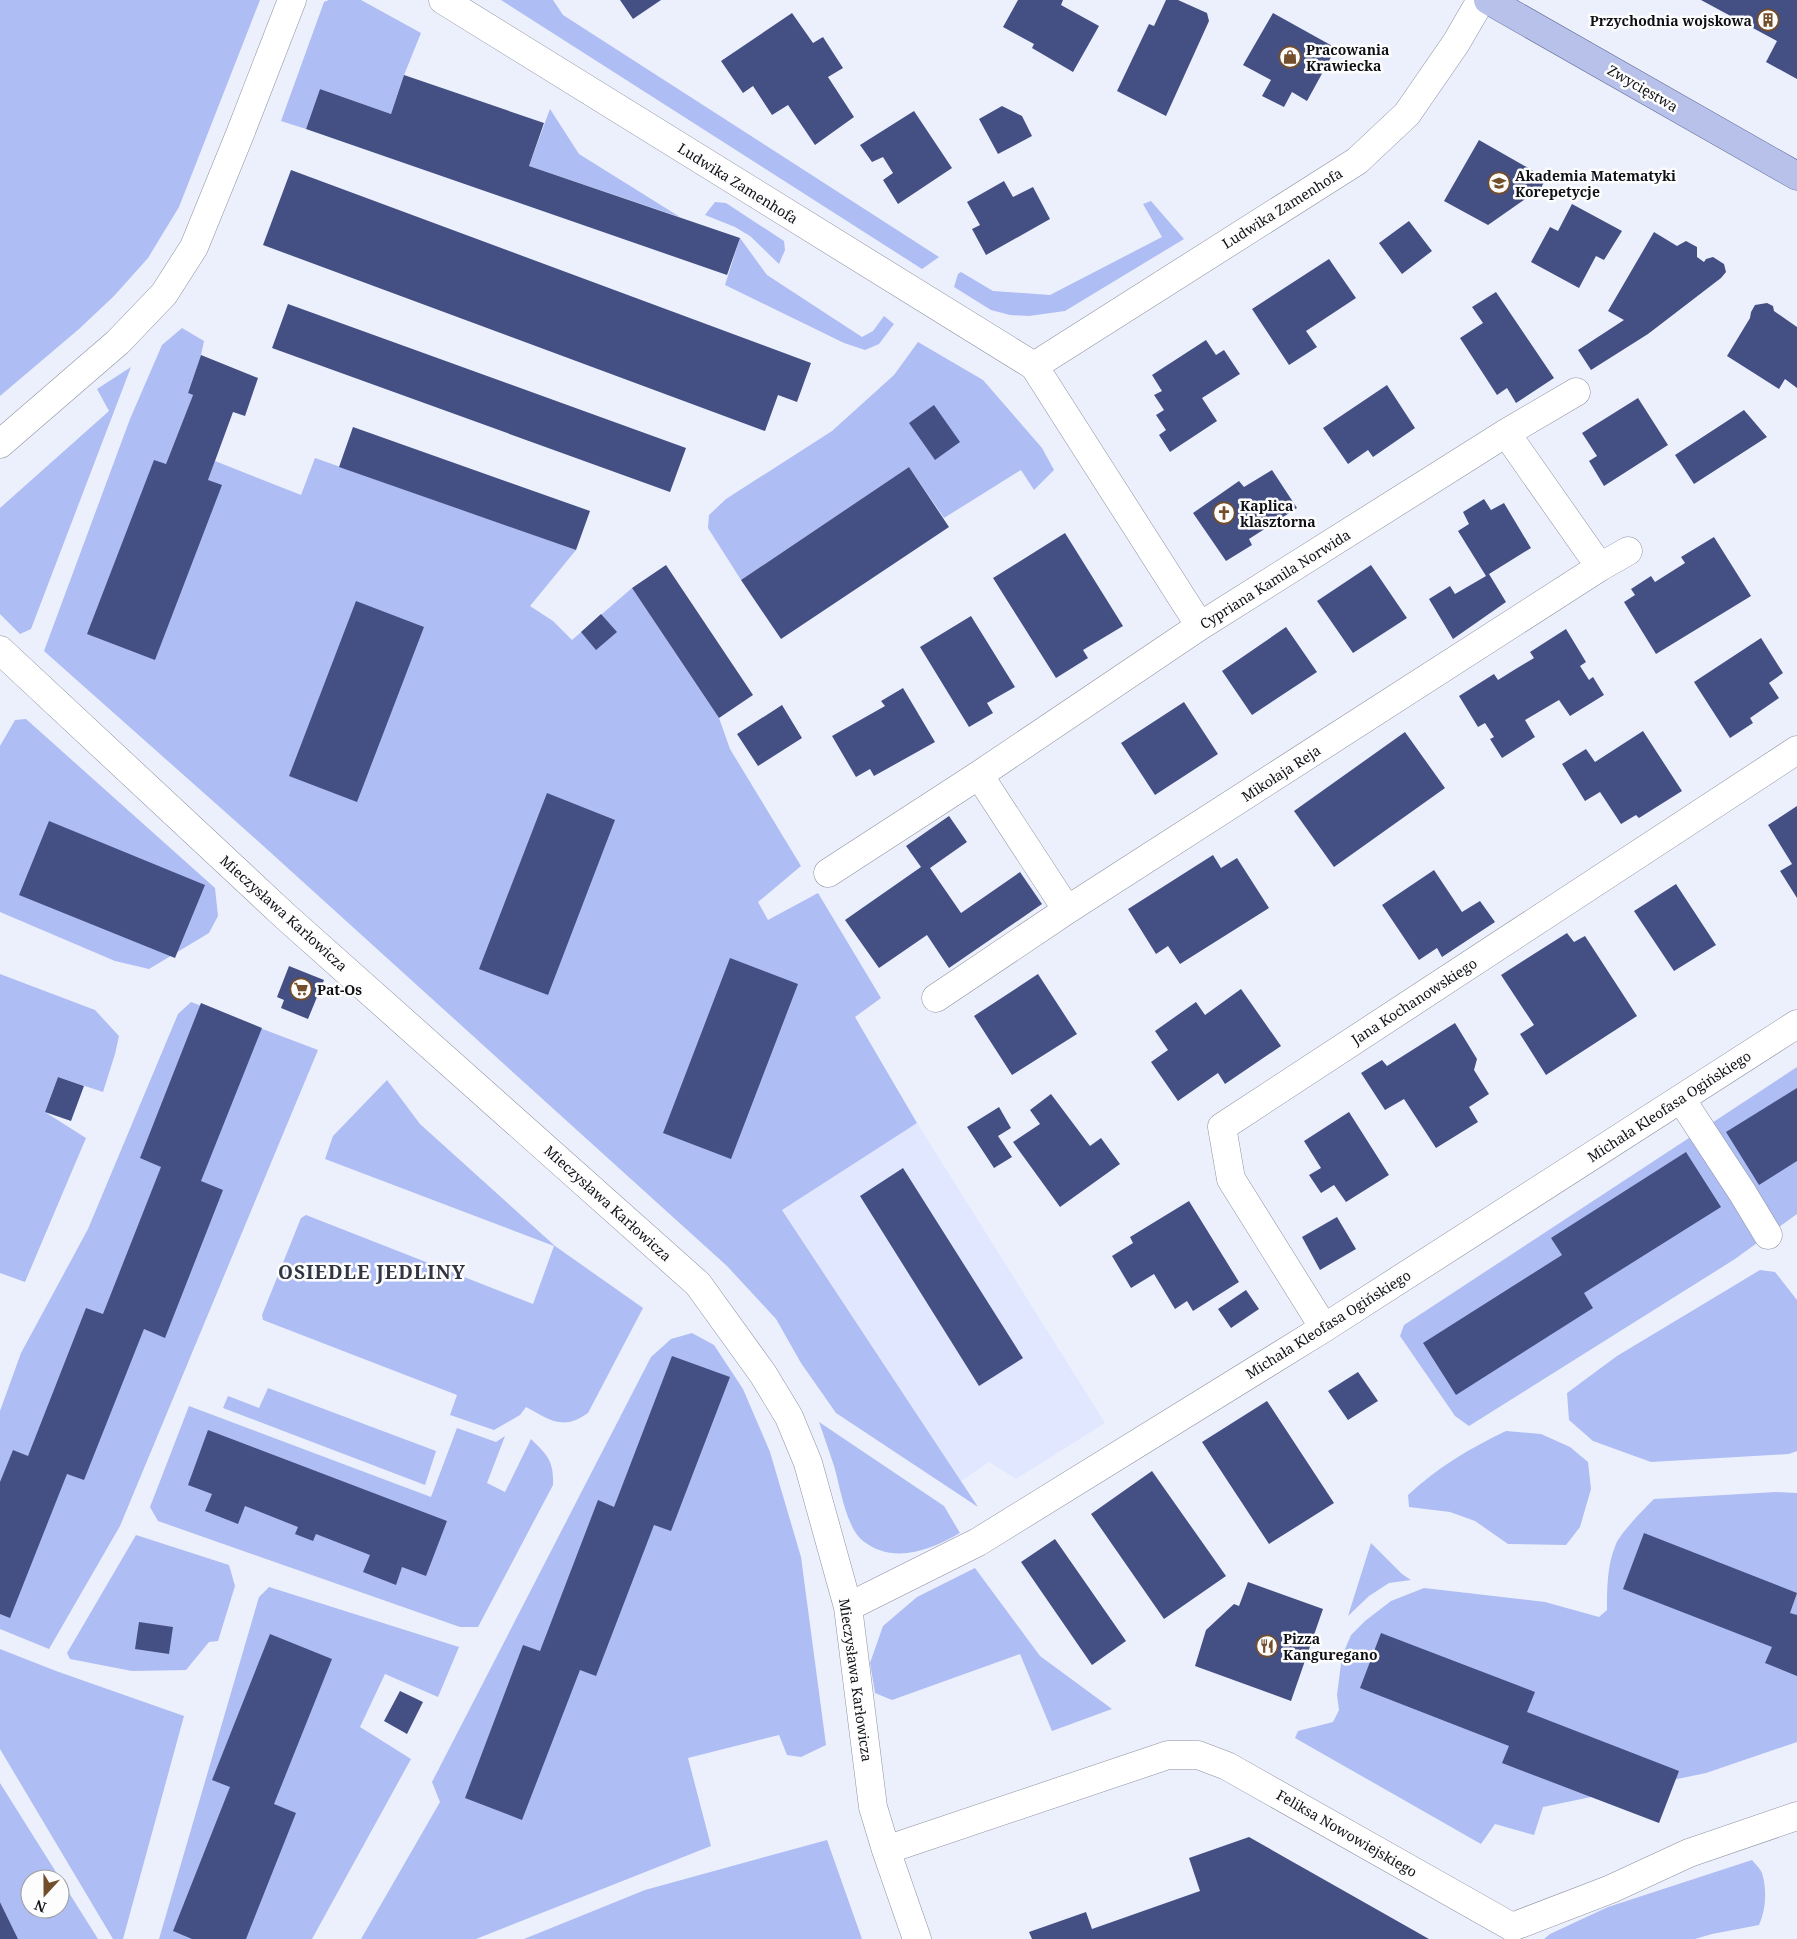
<svg xmlns="http://www.w3.org/2000/svg" width="1797" height="1939" viewBox="0 0 1797 1939" font-family="'Noto Serif',serif">
	<style>
		.built { fill: #e0e7ff }
		.green { fill: #aebdf3; fill-rule: evenodd }
		.building { fill: #445084 }
		.lines { fill: none; stroke-linecap: round; stroke-linejoin: round }
		.minor-casing { stroke: #8d91a1; stroke-width: 29 }
		.major-casing { stroke: #5d6896; stroke-width: 29 }
		.minor { stroke: #fff; stroke-width: 28 }
		.major { stroke: #b8c1ea; stroke-width: 28 }
		.labels { text-anchor: middle; dominant-baseline: central; stroke-width: 5; stroke-linejoin: round; paint-order: stroke }
		.poi-label { font-size: 14px; font-weight: bold; fill: #0e1015; stroke: #fdfdfd; text-anchor: start }
		.street-label { font-size: 14px; fill: #0e1015; stroke: #fdfdfd }
		.district-label { font-size: 19px; font-weight: bold; letter-spacing: 1px; fill: #313542; stroke: #fdfdfd }
	</style>
	<rect width="100%" height="100%" fill="#ecf0fd"/>
	<path class="built" d="M 917,1123 L 1105,1423 L 1016,1479 L 989,1462 L 961,1481 L 782,1209 Z"/>
	<path class="green" d="M 0,0 L 260,0 L 179,207 L 148,258 L 114,296 L 79,329 L 0,396 Z
		M 329,0 L 361,0 L 421,33 L 404,75 L 391,114 L 320,89 L 306,129 L 281,121 L 324,2 Z
		M 501,0 L 553,0 L 563,15 L 939,257 L 922,269 Z
		M 550,109 L 579,154 L 680,217 L 529,166 Z
		M 1151,201 L 1184,239 L 1065,311 L 1029,316 L 1010,315 L 991,310 L 954,287 L 958,274 L 961,272 L 993,291 L 1050,295 L 1162,237 L 1143,204 Z
		M 715,202 L 726,203 L 784,241 L 785,250 L 779,264 L 750,236 L 735,227 L 705,215 Z
		M 740,238 L 767,275 L 862,337 L 873,331 L 884,316 L 894,324 L 879,344 L 865,350 L 844,343 L 725,285 Z
		M 182,328 L 204,341 L 201,355 L 188,393 L 193,395 L 166,464 L 208,480 L 215,461 L 301,495 L 315,458 L 576,550 L 530,606 L 553,621 L 572,640 L 632,588 L 719,718 L 730,749 L 801,866 L 758,902 L 768,920 L 818,893 L 881,998 L 855,1017 L 917,1123 L 782,1210 L 978,1507 L 836,1413 L 801,1363 L 776,1319 L 727,1266 L 250,834 L 44,651 L 130,419 L 162,345 Z
		M 918,342 L 983,380 L 1042,448 L 1054,470 L 1034,490 L 1021,470 L 944,518 L 909,467 L 741,580 L 708,528 L 709,515 L 726,499 L 832,431 L 894,375 Z
		M 131,367 L 31,629 L 20,634 L 0,614 L 0,508 L 109,411 L 97,389 Z
		M 26,719 L 215,888 L 218,916 L 209,933 L 149,969 L 115,961 L 0,912 L 0,746 L 15,720 Z
		M 0,974 L 95,1010 L 119,1036 L 115,1054 L 103,1092 L 58,1077 L 45,1112 L 86,1138 L 25,1282 L 0,1273 Z
		M 191,1002 L 318,1050 L 120,1526 L 49,1649 L 0,1629 L 0,1411 L 21,1353 L 88,1229 L 178,1014 Z
		M 1797,1067 L 1797,1214 L 1735,1259 L 1469,1426 L 1455,1416 L 1400,1336 L 1404,1325 Z
		M 387,1080 L 420,1124 L 555,1246 L 643,1308 L 588,1413 C 563,1431 550,1420 526,1407 L 520,1415 L 494,1430 L 450,1415 L 457,1395 L 263,1320 L 262,1315 L 301,1218 L 306,1215 L 533,1304 L 554,1246 L 325,1159 L 333,1136 Z
		M 1760,1270 L 1775,1272 L 1797,1300 L 1797,1451 L 1789,1454 L 1651,1462 L 1593,1441 L 1569,1420 L 1567,1393 L 1617,1356 Z
		M 692,1333 L 714,1345 L 743,1389 L 770,1452 L 801,1557 L 826,1745 L 801,1757 L 787,1755 L 779,1735 L 688,1758 L 711,1846 L 476,1939 L 361,1939 L 440,1802 L 432,1782 L 651,1357 L 671,1339 Z
		M 268,1388 L 436,1451 L 425,1485 L 223,1408 L 228,1396 L 259,1408 Z
		M 189,1406 L 431,1497 L 457,1428 L 496,1442 L 505,1436 L 487,1483 L 505,1492 L 531,1439 C 547,1455 554,1460 553,1485 L 478,1627 L 460,1627 L 158,1521 L 150,1507 Z
		M 819,1422 L 944,1506 L 960,1533 C 930,1550 894,1565 863,1541 C 846,1528 840,1486 834,1466 C 829,1451 824,1436 819,1422 Z
		M 1506,1431 L 1541,1434 L 1570,1447 L 1588,1462 L 1591,1489 L 1580,1527 L 1566,1545 L 1508,1544 L 1475,1521 L 1450,1512 L 1409,1507 L 1408,1495 C 1437,1468 1470,1448 1506,1431 Z
		M 1776,1492 L 1797,1493 L 1797,1742 L 1706,1773 L 1543,1807 L 1534,1835 L 1495,1824 L 1481,1844 L 1295,1738 L 1298,1731 L 1333,1722 L 1339,1710 L 1337,1695 L 1342,1656 L 1351,1635 L 1365,1621 L 1391,1601 L 1424,1588 L 1545,1602 L 1599,1617 L 1607,1610 C 1607,1588 1607,1565 1616,1544 C 1622,1531 1644,1509 1654,1499 Z
		M 136,1535 L 229,1565 L 235,1586 L 218,1641 L 209,1642 L 186,1670 L 132,1671 L 70,1659 L 67,1653 Z
		M 1371,1543 L 1402,1574 L 1411,1580 L 1389,1583 L 1369,1596 L 1348,1616 Z
		M 975,1568 L 1040,1656 L 1112,1709 L 1052,1731 L 1020,1654 L 892,1700 L 875,1693 L 870,1663 L 883,1626 L 917,1597 Z
		M 269,1587 L 459,1647 L 438,1697 L 385,1674 L 360,1727 L 411,1759 L 312,1939 L 159,1939 L 259,1597 Z
		M 0,1649 L 56,1671 L 184,1716 L 123,1939 L 113,1939 L 0,1749 Z
		M 0,1783 L 98,1939 L 18,1939 L 0,1902 ZM 30,1879 L 60,1879 L 60,1909 L 30,1909 Z
		M 827,1840 L 862,1939 L 524,1939 L 645,1890 Z
		M 1752,1860 C 1755,1864 1760,1868 1762,1873 C 1767,1889 1766,1910 1759,1925 L 1712,1934 L 1695,1939 L 1544,1939 L 1550,1934 L 1608,1907 Z"/>
	<path class="building" d="M 620,0 L 661,0 L 633,19 Z
		M 1018,0 L 1063,0 L 1061,5 L 1099,26 L 1073,72 L 1032,48 L 1034,44 L 1003,27 Z
		M 1166,0 L 1178,0 L 1207,13 L 1209,21 L 1166,116 L 1117,91 L 1149,24 L 1154,26 Z
		M 1701,0 L 1797,0 L 1797,79 L 1766,62 L 1777,41 Z
		M 792,13 L 813,43 L 823,37 L 843,68 L 828,77 L 854,117 L 815,145 L 788,105 L 772,115 L 753,86 L 743,93 L 721,61 Z
		M 1273,13 L 1336,48 L 1307,101 L 1292,92 L 1284,107 L 1262,96 L 1271,80 L 1243,65 Z
		M 404,75 L 544,123 L 529,166 L 740,238 L 727,275 L 306,129 L 320,89 L 391,114 Z
		M 1002,106 L 1022,116 L 1032,136 L 998,154 L 979,119 Z
		M 914,111 L 952,168 L 898,204 L 883,180 L 893,173 L 883,157 L 872,162 L 860,145 Z
		M 1479,140 L 1546,178 L 1541,188 L 1488,225 L 1444,201 Z
		M 291,170 L 811,363 L 797,402 L 778,395 L 765,431 L 263,245 Z
		M 1004,181 L 1013,197 L 1033,187 L 1050,219 L 986,255 L 972,229 L 980,225 L 967,202 Z
		M 1572,204 L 1622,231 L 1604,260 L 1596,256 L 1579,288 L 1531,262 L 1550,227 L 1558,231 Z
		M 1409,221 L 1432,251 L 1402,274 L 1379,243 Z
		M 1654,232 L 1677,246 L 1686,241 L 1697,247 L 1697,257 L 1704,262 L 1706,259 L 1713,257 L 1724,264 L 1726,272 L 1721,278 L 1648,334 L 1591,370 L 1578,350 L 1624,320 L 1608,311 Z
		M 1329,259 L 1356,298 L 1306,331 L 1317,347 L 1289,365 L 1252,309 Z
		M 1496,292 L 1554,378 L 1516,403 L 1507,388 L 1497,395 L 1460,338 L 1483,323 L 1472,307 Z
		M 1767,303 L 1773,306 L 1774,311 L 1797,327 L 1797,388 L 1785,379 L 1779,389 L 1727,356 L 1750,318 L 1751,312 L 1755,305 Z
		M 288,304 L 686,448 L 670,492 L 272,348 Z
		M 1206,340 L 1216,355 L 1224,350 L 1240,374 L 1202,398 L 1217,421 L 1170,452 L 1159,435 L 1166,430 L 1156,415 L 1164,410 L 1154,395 L 1162,391 L 1152,375 Z
		M 201,355 L 258,378 L 245,416 L 233,412 L 208,480 L 222,485 L 155,660 L 87,634 L 154,460 L 166,464 L 193,395 L 188,393 Z
		M 1387,385 L 1415,428 L 1373,457 L 1368,450 L 1348,464 L 1323,428 Z
		M 1638,398 L 1668,445 L 1604,486 L 1589,461 L 1597,456 L 1582,433 Z
		M 934,405 L 960,442 L 935,460 L 909,423 Z
		M 1744,410 L 1767,437 L 1694,484 L 1675,455 Z
		M 353,427 L 590,511 L 576,550 L 339,467 Z
		M 909,467 L 949,527 L 781,639 L 741,580 Z
		M 1272,470 L 1297,508 L 1249,539 L 1252,545 L 1226,561 L 1193,513 L 1239,481 L 1244,487 Z
		M 1484,499 L 1491,510 L 1504,503 L 1531,548 L 1489,574 L 1506,602 L 1453,639 L 1429,599 L 1450,586 L 1455,594 L 1486,576 L 1458,531 L 1469,524 L 1463,512 Z
		M 1065,533 L 1123,626 L 1083,650 L 1088,658 L 1056,678 L 993,578 Z
		M 1714,537 L 1751,596 L 1656,654 L 1624,602 L 1635,595 L 1631,589 L 1651,576 L 1655,582 L 1685,563 L 1681,557 Z
		M 666,565 L 753,695 L 719,718 L 632,588 Z
		M 1371,565 L 1407,618 L 1353,653 L 1317,601 Z
		M 356,601 L 424,627 L 357,802 L 289,776 Z
		M 601,614 L 617,632 L 596,650 L 581,632 Z
		M 971,616 L 1015,687 L 987,703 L 993,713 L 969,727 L 920,647 Z
		M 1286,627 L 1317,672 L 1252,715 L 1222,671 Z
		M 1566,629 L 1586,662 L 1580,666 L 1589,680 L 1593,677 L 1604,695 L 1570,716 L 1559,700 L 1525,720 L 1535,737 L 1502,758 L 1490,739 L 1494,737 L 1485,723 L 1478,727 L 1459,696 L 1494,674 L 1498,680 L 1514,670 L 1534,658 L 1530,652 Z
		M 1761,638 L 1783,673 L 1769,683 L 1779,698 L 1750,718 L 1753,723 L 1730,738 L 1694,682 Z
		M 903,688 L 935,742 L 874,776 L 870,769 L 856,777 L 832,736 L 885,706 L 881,701 Z
		M 1184,702 L 1218,754 L 1155,795 L 1121,743 Z
		M 782,705 L 802,738 L 758,766 L 737,734 Z
		M 1643,731 L 1682,791 L 1639,818 L 1636,815 L 1621,824 L 1600,792 L 1585,801 L 1562,764 L 1586,749 L 1595,762 Z
		M 1405,732 L 1445,788 L 1334,867 L 1294,811 Z
		M 547,793 L 615,820 L 548,995 L 479,969 Z
		M 1797,806 L 1797,898 L 1780,871 L 1792,864 L 1768,825 Z
		M 949,816 L 967,842 L 930,868 L 961,913 L 1020,872 L 1042,904 L 949,968 L 927,935 L 879,968 L 845,920 L 921,867 L 906,846 Z
		M 49,821 L 205,885 L 175,958 L 19,895 Z
		M 1213,855 L 1221,868 L 1237,858 L 1269,908 L 1180,964 L 1168,946 L 1156,954 L 1128,909 Z
		M 1434,870 L 1462,912 L 1480,901 L 1495,922 L 1442,957 L 1437,948 L 1419,960 L 1382,905 Z
		M 1676,884 L 1716,945 L 1674,971 L 1634,911 Z
		M 1567,933 L 1574,942 L 1585,936 L 1637,1016 L 1546,1075 L 1520,1034 L 1534,1025 L 1501,975 Z
		M 730,958 L 798,984 L 731,1159 L 663,1133 Z
		M 289,966 L 324,980 L 308,1019 L 281,1008 L 284,1000 L 277,997 Z
		M 1038,974 L 1077,1034 L 1012,1075 L 974,1016 Z
		M 1241,989 L 1281,1046 L 1225,1084 L 1218,1073 L 1178,1101 L 1151,1062 L 1168,1050 L 1155,1031 L 1196,1002 L 1205,1015 Z
		M 201,1003 L 262,1028 L 201,1181 L 223,1190 L 165,1338 L 144,1329 L 84,1480 L 67,1474 L 10,1618 L 0,1614 L 0,1482 L 13,1450 L 28,1456 L 86,1308 L 103,1314 L 161,1167 L 140,1158 Z
		M 1455,1023 L 1477,1059 L 1474,1070 L 1489,1094 L 1469,1107 L 1478,1122 L 1436,1148 L 1404,1099 L 1385,1110 L 1361,1073 L 1382,1060 L 1387,1066 Z
		M 58,1077 L 84,1086 L 71,1121 L 45,1112 Z
		M 1797,1088 L 1797,1161 L 1759,1185 L 1726,1132 Z
		M 1051,1094 L 1090,1146 L 1101,1138 L 1120,1164 L 1060,1207 L 1013,1142 L 1040,1124 L 1030,1110 Z
		M 999,1107 L 1011,1128 L 998,1136 L 1012,1157 L 994,1168 L 967,1127 Z
		M 1349,1112 L 1389,1175 L 1346,1202 L 1334,1185 L 1321,1193 L 1309,1175 L 1321,1168 L 1304,1141 Z
		M 1686,1152 L 1721,1207 L 1584,1293 L 1593,1308 L 1456,1395 L 1423,1343 L 1562,1255 L 1551,1238 Z
		M 903,1168 L 1023,1358 L 979,1386 L 860,1196 Z
		M 1189,1201 L 1239,1282 L 1193,1311 L 1187,1301 L 1175,1309 L 1154,1274 L 1131,1288 L 1112,1256 L 1133,1243 L 1130,1237 Z
		M 1337,1217 L 1356,1249 L 1320,1270 L 1302,1237 Z
		M 1246,1290 L 1259,1309 L 1231,1328 L 1218,1309 Z
		M 672,1356 L 730,1377 L 671,1531 L 654,1525 L 596,1676 L 580,1670 L 522,1820 L 465,1798 L 523,1645 L 540,1651 L 598,1500 L 614,1507 Z
		M 1358,1372 L 1378,1401 L 1348,1420 L 1328,1391 Z
		M 1267,1401 L 1334,1503 L 1269,1544 L 1202,1442 Z
		M 208,1430 L 447,1521 L 426,1576 L 402,1567 L 396,1585 L 363,1572 L 370,1555 L 316,1534 L 313,1541 L 295,1534 L 298,1527 L 245,1506 L 238,1524 L 205,1511 L 212,1494 L 188,1485 Z
		M 1152,1471 L 1226,1576 L 1164,1619 L 1091,1514 Z
		M 1644,1533 L 1797,1593 L 1790,1613 L 1797,1615 L 1797,1676 L 1765,1663 L 1772,1647 L 1623,1589 Z
		M 1055,1539 L 1126,1641 L 1092,1665 L 1021,1562 Z
		M 1248,1582 L 1323,1609 L 1291,1701 L 1195,1666 L 1206,1630 L 1234,1604 L 1239,1606 Z
		M 139,1622 L 173,1627 L 169,1654 L 135,1649 Z
		M 1381,1633 L 1535,1692 L 1527,1712 L 1679,1771 L 1659,1823 L 1502,1763 L 1509,1746 L 1360,1688 Z
		M 270,1634 L 332,1659 L 274,1804 L 296,1813 L 246,1939 L 192,1939 L 173,1931 L 230,1787 L 212,1780 Z
		M 400,1691 L 423,1702 L 407,1734 L 384,1721 Z
		M 1249,1837 L 1429,1939 L 1032,1939 L 1029,1932 L 1086,1912 L 1092,1929 L 1200,1891 L 1189,1858 Z
		M 0,1902 L 18,1939 L 0,1939 Z"/>
	<g class="lines">
		<g class="minor-casing">
			<path id="minor" d="M 443,0 L 1034,366 L 1200,626
				M 1034,366 L 1357,161 L 1407,114 L 1456,43 L 1481,0
				M 1506,433 L 1600,567
				M 0,444 L 118,342 L 164,294 L 194,247 L 240,134 L 292,0
				M 0,650 L 285,916 L 698,1284 L 763,1374 L 789,1417 L 808,1463 L 848,1607 L 873,1807 L 886,1850 L 917,1939
				M 979,775 L 1067,910
				M 828,873 L 979,775 L 1200,626 L 1506,433 L 1576,392
				M 936,998 L 1067,910 L 1600,567 L 1628,551
				M 1681,1099 L 1742,1192 L 1768,1235
				M 1324,1328 L 1231,1179 L 1222,1127 L 1797,750
				M 848,1607 L 978,1542 L 1324,1328 L 1797,1024
				M 886,1850 L 1168,1755 L 1198,1755 L 1227,1766 L 1512,1927 L 1611,1889 L 1689,1853 L 1797,1816"/>
		</g>
		<g class="major-casing">
			<path id="major" d="M 1488,0 L 1797,176"/>
		</g>
		<use href="#minor" class="minor"/>
		<use href="#major" class="major"/>
	</g>
	<defs>
		<g id="building-ring" transform="scale(1.125)"><circle r="9.5" fill="#fdfdfd" stroke="#734e2a" stroke-width="1.5"/><path d="M-4-6H4V6H1V3H-1V6H-4ZM-2.5-4.3h1.7v1.8h-1.7ZM.8-4.3h1.7v1.8H.8ZM-2.5-1h1.7V.8h-1.7ZM.8-1h1.7V.8H.8Z" fill="#734e2a"/></g>
		<g id="shop-ring" transform="scale(1.125)"><circle r="9.5" fill="#fdfdfd" stroke="#734e2a" stroke-width="1.5"/><path d="M-5-2.5h2.3a2.7 3.5 0 0 1 5.4 0H5L5.5 6h-11ZM-1.5-2.5h3a1.5 2.3 0 0 0-3 0Z" fill="#734e2a"/></g>
		<g id="school-ring" transform="scale(1.125)"><circle r="9.5" fill="#fdfdfd" stroke="#734e2a" stroke-width="1.5"/><path d="M0-5L7-2L0 1L-7-2ZM-4 1L0 2.5L4 1V4Q0 6-4 4Z" fill="#734e2a"/></g>
		<g id="church-ring" transform="scale(1.125)"><circle r="9.5" fill="#fdfdfd" stroke="#734e2a" stroke-width="1.5"/><path d="M-1.2-6h2.4v3.5h3.3v2.4h-3.3V6h-2.4V-.1h-3.3v-2.4h3.3Z" fill="#734e2a"/></g>
		<g id="supermarket-ring" transform="scale(1.125)"><circle r="9.5" fill="#fdfdfd" stroke="#734e2a" stroke-width="1.5"/><path d="M-6-5.5h2.5l.6 2H6L4.5 2H-2.5L-4.4-4H-6ZM-1.5 3.2a1.3 1.3 0 1 0 .1 0ZM3 3.2a1.3 1.3 0 1 0 .1 0Z" fill="#734e2a"/></g>
		<g id="restaurant-ring" transform="scale(1.125)"><circle r="9.5" fill="#fdfdfd" stroke="#734e2a" stroke-width="1.5"/><path d="M-5-6h1v4h1v-4h1v4h1v-4h1v5L-1.5 .5V6h-2V.5L-5-1ZM5-6V6H3V1.5H1.5Q1.5-4 5-6Z" fill="#734e2a"/></g>
	</defs>
	<g fill-rule="evenodd">
		<use href="#building-ring" x="1768" y="20"/>
		<use href="#shop-ring" x="1290" y="57"/>
		<use href="#school-ring" x="1499" y="183"/>
		<use href="#church-ring" x="1224" y="513"/>
		<use href="#supermarket-ring" x="301" y="989"/>
		<use href="#restaurant-ring" x="1267" y="1646"/>
	</g>
	<g class="labels">
		<g class="poi-label">
			<text x="1752" y="20" text-anchor="end">Przychodnia wojskowa</text>
			<text x="1306" y="49">Pracowania<tspan x="1306" dy="16">Krawiecka</tspan></text>
			<text x="1515" y="175">Akademia Matematyki<tspan x="1515" dy="16">Korepetycje</tspan></text>
			<text x="1240" y="505">Kaplica<tspan x="1240" dy="16">klasztorna</tspan></text>
			<text x="317" y="989">Pat-Os</text>
			<text x="1283" y="1638">Pizza<tspan x="1283" dy="16">Kanguregano</tspan></text>
		</g>
		<g class="street-label">
			<text transform="translate(1643 88) rotate(30)">Zwycięstwa</text>
			<text transform="translate(738 183) rotate(32)">Ludwika Zamenhofa</text>
			<text transform="translate(1282 208) rotate(-32)">Ludwika Zamenhofa</text>
			<text transform="translate(1275 579) rotate(-32)">Cypriana Kamila Norwida</text>
			<text transform="translate(1281 773) rotate(-33)">Mikołaja Reja</text>
			<text transform="translate(284 913) rotate(42)">Mieczysława Karłowicza</text>
			<text transform="translate(1414 1001) rotate(-33)">Jana Kochanowskiego</text>
			<text transform="translate(1669 1106) rotate(-33)">Michała Kleofasa Ogińskiego</text>
			<text transform="translate(608 1203) rotate(42)">Mieczysława Karłowicza</text>
			<text transform="translate(1328 1324) rotate(-32)">Michała Kleofasa Ogińskiego</text>
			<text transform="translate(856 1680) rotate(82)">Mieczysława Karłowicza</text>
			<text transform="translate(1347 1833) rotate(30)">Feliksa Nowowiejskiego</text>
		</g>
		<g class="district-label">
			<text x="372" y="1272">OSIEDLE JEDLINY</text>
		</g>
	</g>
	<g transform="translate(45 1894) rotate(201)"><circle r="24" fill="#fdfdfd" stroke="#9d9ea0"/>
	<path d="M0-4L9 19L0 12L-9 19Z" fill="#734e2a"/>
	<text y="-8" font-size="14" font-weight="bold" text-anchor="middle" fill="#0e1015">N</text>
	</g>
</svg>
